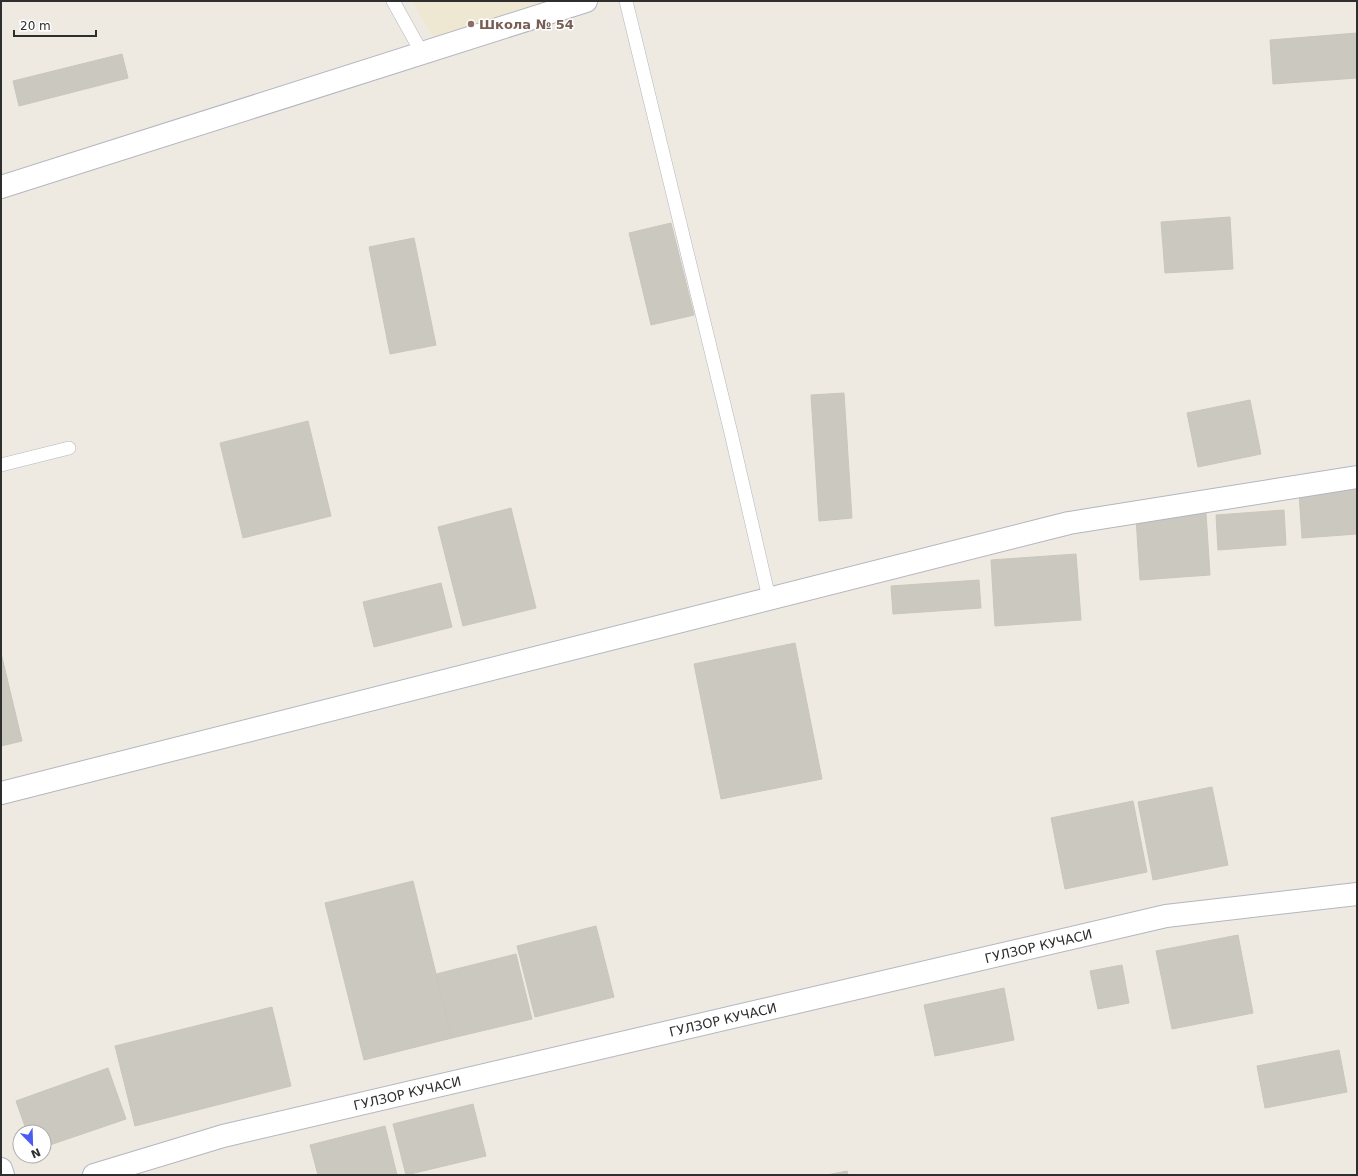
<svg xmlns="http://www.w3.org/2000/svg" width="1358" height="1176" viewBox="0 0 1358 1176" font-family="'DejaVu Sans',sans-serif">
	<style>
		.education { fill: #eee8d2 }
		.building { fill: #cac8bf; stroke: #cac6bb }
		.lines { fill: none; stroke-linecap: round; stroke-linejoin: round }
		.lane-casing { stroke: #b4b6c0; stroke-width: 14 }
		.street-casing { stroke: #b4b6c0; stroke-width: 24 }
		.lane { stroke: #fff; stroke-width: 13 }
		.street { stroke: #fff; stroke-width: 22 }
		.education-dot { fill: #8d6e63; stroke: #fff; stroke-width: 1.5 }
		.labels { text-anchor: middle; dominant-baseline: central; stroke-width: 3; stroke-linejoin: round; paint-order: stroke }
		.education-label { font-size: 13px; font-weight: bold; fill: #785e54; stroke: #fff; text-anchor: start }
		.street-label { font-size: 13px; fill: #2e2e2e; stroke: #fff }
	</style>
	<rect width="100%" height="100%" fill="#eeeae1"/>
	<path class="education" d="M 412,1 L 594,1 L 440,48 Z"/>
	<path class="building" d="M 1357,33 L 1357,78 L 1273,84 L 1270,40 Z
		M 122,54 L 128,78 L 19,106 L 13,81 Z
		M 1230,217 L 1233,269 L 1165,273 L 1161,222 Z
		M 671,223 L 694,315 L 651,325 L 629,233 Z
		M 414,238 L 436,345 L 390,354 L 369,247 Z
		M 844,393 L 852,518 L 819,521 L 811,395 Z
		M 1250,400 L 1261,454 L 1198,467 L 1187,413 Z
		M 308,421 L 331,516 L 243,538 L 220,443 Z
		M 1357,489 L 1357,534 L 1302,538 L 1299,493 Z
		M 511,508 L 536,608 L 463,626 L 438,527 Z
		M 1284,510 L 1286,545 L 1218,550 L 1216,515 Z
		M 1206,513 L 1210,575 L 1140,580 L 1136,518 Z
		M 1076,554 L 1081,620 L 995,626 L 991,560 Z
		M 979,580 L 981,608 L 893,614 L 891,586 Z
		M 441,583 L 452,627 L 374,647 L 363,602 Z
		M 795,643 L 822,779 L 721,799 L 694,664 Z
		M 1,653 L 22,741 L 1,746 Z
		M 1212,787 L 1228,865 L 1153,880 L 1138,802 Z
		M 1133,801 L 1147,872 L 1065,889 L 1051,818 Z
		M 413,881 L 452,1038 L 364,1060 L 325,903 Z
		M 596,926 L 614,997 L 535,1017 L 517,946 Z
		M 1238,935 L 1253,1013 L 1172,1029 L 1156,951 Z
		M 516,954 L 532,1019 L 452,1038 L 436,974 Z
		M 1122,965 L 1129,1003 L 1098,1009 L 1090,971 Z
		M 1004,988 L 1014,1040 L 935,1056 L 924,1005 Z
		M 272,1007 L 291,1086 L 135,1126 L 115,1046 Z
		M 1339,1050 L 1347,1092 L 1265,1108 L 1257,1066 Z
		M 108,1068 L 126,1119 L 44,1147 L 44,1132 L 27,1132 L 16,1101 Z
		M 473,1104 L 486,1156 L 406,1175 L 393,1124 Z
		M 385,1126 L 397,1175 L 318,1175 L 310,1145 Z
		M 847,1171 L 848,1175 L 827,1175 Z"/>
	<g class="lines">
		<g class="lane-casing">
			<path id="lane" d="M 393,1 L 422,53
				M 626,1 L 731,433 L 769,598
				M 1,465 L 69,448"/>
		</g>
		<g class="street-casing">
			<g id="street">
				<path d="M 1,187 L 586,1"/>
				<path d="M 1,793 L 1069,523 L 1357,477"/>
				<path d="M 1,1169 L 3,1175"/>
				<path id="s1" d="M 94,1175 L 223,1136 L 1166,916 L 1357,894"/>
			</g>
		</g>
		<use href="#lane" class="lane"/>
		<use href="#street" class="street"/>
	</g>
	<circle class="education-dot" cx="471" cy="24" r="4"/>
	<g class="labels">
		<g class="education-label">
			<text x="479" y="24">Школа № 54</text>
		</g>
		<g class="street-label">
			<text stroke="none"><textPath href="#s1" startOffset="972">ГУЛЗОР КУЧАСИ</textPath></text>
			<text stroke="none"><textPath href="#s1" startOffset="648">ГУЛЗОР КУЧАСИ</textPath></text>
			<text stroke="none"><textPath href="#s1" startOffset="324">ГУЛЗОР КУЧАСИ</textPath></text>
		</g>
	</g>
	<rect width="1358" height="1176" fill="none" stroke="#2e2e2e" stroke-width="4"/>
	<g transform="translate(32 1144) rotate(157)"><circle r="19" fill="#ffffff" stroke="#ababab"/>
	<path d="M0-3L7 15L0 10L-7 15Z" fill="#4a5cf2"/>
	<text y="-6" font-size="11" font-weight="bold" text-anchor="middle" fill="#2e2e2e">N</text>
	</g>
	<path d="M14 30v6h82v-6" fill="none" stroke="#2e2e2e" stroke-width="2"/>
	<text x="20" y="30" font-size="12" fill="#2e2e2e" stroke="#ffffff" stroke-width="3" paint-order="stroke">20 m</text>
</svg>
